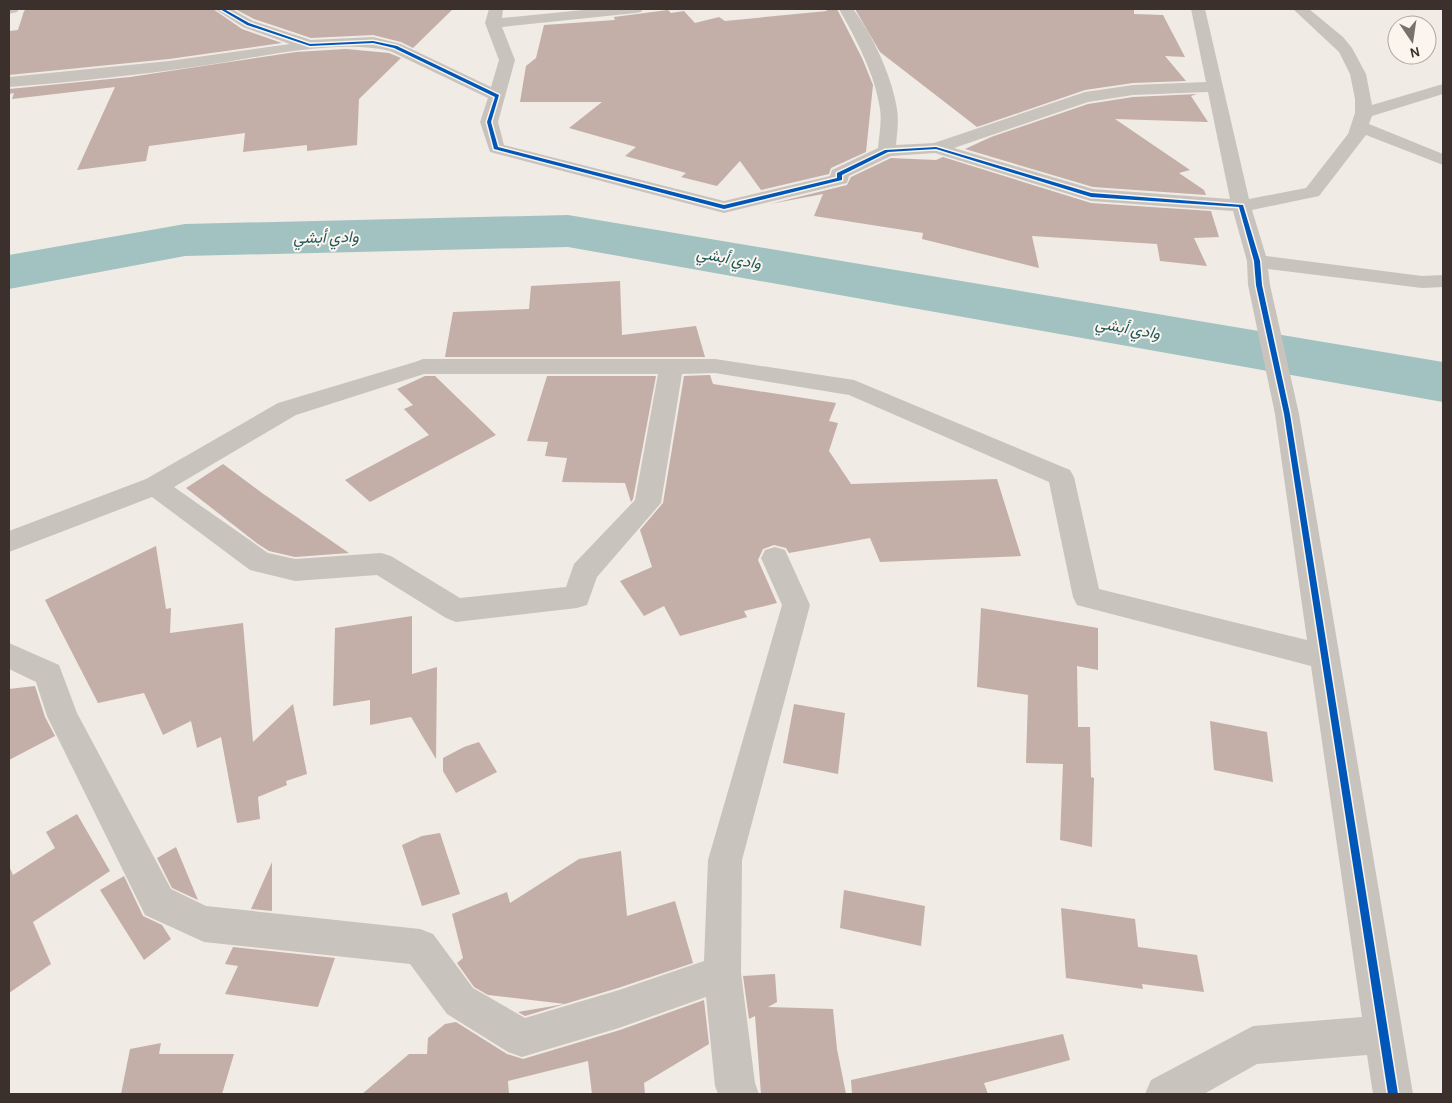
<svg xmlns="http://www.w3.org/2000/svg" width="1452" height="1103" viewBox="0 0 1452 1103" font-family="Karla,Vazirmatn,sans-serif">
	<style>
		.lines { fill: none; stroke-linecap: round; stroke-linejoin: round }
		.river { fill: #a1c2c1; fill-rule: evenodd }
		.building { fill: #c3afa7 }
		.minor { fill: #c9c3be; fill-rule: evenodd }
		.cycleway-casing { stroke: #fbf5ee; stroke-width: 3 }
		.cycleway { fill: #0057b8; fill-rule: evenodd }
		.labels { text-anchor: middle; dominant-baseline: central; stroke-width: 4; stroke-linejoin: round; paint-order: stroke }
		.far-water-label { font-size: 16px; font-style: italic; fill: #1f5a5e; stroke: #fbf5ee }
	</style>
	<rect width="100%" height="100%" fill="#f0ebe5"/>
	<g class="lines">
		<path class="river" d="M 568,215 L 1443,362 L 1443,402 L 568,247 L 185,256 L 9,289 L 9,255 L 185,224 Z"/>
	</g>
	<path class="building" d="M 27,9 L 213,9 L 242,29 L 282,43 L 169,59 L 9,75 L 9,31 L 18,30 L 24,11 Z
		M 235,9 L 453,9 L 413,48 L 401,42 L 373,35 L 311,38 L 254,19 Z
		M 825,9 L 837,9 L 862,58 L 873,85 L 866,152 L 831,168 L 829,174 L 761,190 L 740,161 L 717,186 L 681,177 L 686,173 L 625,156 L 636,147 L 569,128 L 602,102 L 520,102 L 526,66 L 536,58 L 544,25 L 615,20 L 614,17 L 668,10 L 671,13 L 684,11 L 695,23 L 719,17 L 725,21 L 827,11 Z
		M 855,9 L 1134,9 L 1134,14 L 1163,15 L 1185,57 L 1165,56 L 1186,81 L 1133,83 L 1085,90 L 977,127 L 880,52 Z
		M 346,49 L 389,53 L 401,58 L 359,99 L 357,145 L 307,151 L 307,145 L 243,152 L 245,133 L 149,146 L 146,161 L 77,170 L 115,87 L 12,99 L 14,93 L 9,94 L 9,89 L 130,77 L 296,52 Z
		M 1197,94 L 1191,96 L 1208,122 L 1115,119 L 1190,170 L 1179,173 L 1204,190 L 1206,195 L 1093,187 L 965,149 L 991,137 L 1088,104 L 1133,97 Z
		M 943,157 L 1091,203 L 1211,211 L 1219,237 L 1194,238 L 1207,266 L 1160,261 L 1157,244 L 1032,236 L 1039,268 L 922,239 L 923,233 L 814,216 L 823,194 L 770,204 L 847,185 L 851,177 L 891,158 L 936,160 Z
		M 620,281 L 622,335 L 696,326 L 705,357 L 445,357 L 453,312 L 529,309 L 531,286 Z
		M 710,375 L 713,384 L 836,403 L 829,421 L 838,423 L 829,451 L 851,484 L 997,479 L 1021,556 L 880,562 L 870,538 L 789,553 L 786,548 L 774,545 L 763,549 L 758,560 L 777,603 L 744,611 L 747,617 L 680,636 L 664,606 L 644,616 L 620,581 L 652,567 L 640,530 L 663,503 L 684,376 Z
		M 425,376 L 435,376 L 496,435 L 370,502 L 345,480 L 429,435 L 404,409 L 413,405 L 397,389 Z
		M 547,376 L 656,376 L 633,499 L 631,502 L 625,483 L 562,482 L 567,458 L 545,456 L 548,442 L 527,441 Z
		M 223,464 L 262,493 L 349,553 L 295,557 L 269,551 L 258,544 L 186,488 Z
		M 156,546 L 166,609 L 171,608 L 170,633 L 243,623 L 253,742 L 293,704 L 307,774 L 286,781 L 287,785 L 258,797 L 260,819 L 237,823 L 221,737 L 197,748 L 191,721 L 163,735 L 144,693 L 98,703 L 45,600 Z
		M 981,608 L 1098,628 L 1098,670 L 1077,666 L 1078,727 L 1090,727 L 1091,777 L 1094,778 L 1092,847 L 1060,840 L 1063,764 L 1026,763 L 1028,695 L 977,687 Z
		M 412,616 L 412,674 L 437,667 L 436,759 L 411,717 L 370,725 L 370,700 L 333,706 L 335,628 Z
		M 35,686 L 45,717 L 55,736 L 9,760 L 9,689 Z
		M 794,704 L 845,713 L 838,774 L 783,763 Z
		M 1210,721 L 1267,732 L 1273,782 L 1214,770 Z
		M 479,742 L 497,772 L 456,793 L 443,771 L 443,758 L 464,747 Z
		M 77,814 L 110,871 L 33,922 L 51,964 L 9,993 L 9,866 L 13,875 L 55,848 L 46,832 Z
		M 440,833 L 460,894 L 422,906 L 402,845 L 422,836 Z
		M 176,847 L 198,900 L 172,888 L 157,858 Z
		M 621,851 L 627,916 L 675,901 L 693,963 L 618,988 L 525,1016 L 518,1012 L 565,1004 L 488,995 L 474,987 L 457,963 L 463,958 L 452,914 L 507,892 L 510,903 L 579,859 Z
		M 272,862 L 272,911 L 251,909 Z
		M 124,876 L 143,916 L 162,925 L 171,939 L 144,960 L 100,890 Z
		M 844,890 L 925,906 L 921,946 L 840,928 Z
		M 1061,908 L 1135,919 L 1138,947 L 1197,955 L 1204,992 L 1142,984 L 1143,989 L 1066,978 Z
		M 233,947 L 335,958 L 318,1007 L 225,994 L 238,966 L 225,964 Z
		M 775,974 L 777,1002 L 768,1007 L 833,1009 L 837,1049 L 846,1094 L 761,1094 L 755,1016 L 749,1019 L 743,976 Z
		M 704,1000 L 709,1044 L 644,1083 L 645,1094 L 592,1094 L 588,1061 L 508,1081 L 509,1094 L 362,1094 L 409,1054 L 427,1054 L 428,1038 L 445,1024 L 456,1022 L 507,1054 L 523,1059 L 620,1030 Z
		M 1063,1034 L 1070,1060 L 984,1083 L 988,1094 L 852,1094 L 851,1080 Z
		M 161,1043 L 159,1054 L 234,1054 L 222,1094 L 121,1094 L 130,1049 Z"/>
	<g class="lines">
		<path class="minor" d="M 9,9 L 19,9 L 17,12 L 9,14 Z
			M 215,9 L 232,9 L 253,21 L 311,40 L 373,37 L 401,44 L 491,87 L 499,60 L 485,23 L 489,9 L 503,9 L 502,18 L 593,9 L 643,9 L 641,12 L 636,13 L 502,27 L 515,60 L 498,122 L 504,145 L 724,201 L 830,176 L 832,170 L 878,148 C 879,136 882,121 880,109 C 875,74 856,39 839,9 L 853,9 C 873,35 892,77 897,109 C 899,121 897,134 896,145 L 934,143 L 1085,92 L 1133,85 L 1206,82 L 1191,9 L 1205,9 L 1249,199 L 1306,188 L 1348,134 L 1355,113 L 1355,99 L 1350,74 L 1339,52 L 1293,9 L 1309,9 L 1343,37 L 1352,48 L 1366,74 L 1372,105 L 1443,84 L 1443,94 L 1372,116 L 1369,124 L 1443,154 L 1443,165 L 1366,135 L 1319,196 L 1252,210 L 1266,256 L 1422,276 L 1443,275 L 1443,287 L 1422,288 L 1268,269 L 1270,285 L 1299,414 L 1413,1094 L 1373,1094 L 1367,1055 L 1257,1064 L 1204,1094 L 1145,1094 L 1151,1080 L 1253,1026 L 1362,1017 L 1311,666 L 1077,605 L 1073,597 L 1049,482 L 849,395 L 715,373 L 682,374 L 661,503 L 597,577 L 587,605 L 577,608 L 456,622 L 446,618 L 377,575 L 295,581 L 250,570 L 152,497 L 9,552 L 9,531 L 146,479 L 278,403 L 415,362 L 423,359 L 715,359 L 854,380 L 1070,470 L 1074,477 L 1099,589 L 1307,640 L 1275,414 L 1248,285 L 1247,261 L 1233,211 L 1091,201 L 935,153 L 891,156 L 849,176 L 847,183 L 724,213 L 490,152 L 480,122 L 488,98 L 390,51 C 336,38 257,58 201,66 C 138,75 73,82 9,87 L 9,77 L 169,61 L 290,44 L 243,27 ZM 1208,92 L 1230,199 L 1093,189 L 954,148 L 1088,102 L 1133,95 ZM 424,374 L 658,374 L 635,500 L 574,564 L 566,587 L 460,598 L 391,556 L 381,553 L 295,559 L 268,553 L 174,487 L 296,415 Z
			M 775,547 L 785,550 L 810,605 L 742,860 L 741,973 L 755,1083 L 759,1094 L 718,1094 L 715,1086 L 706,997 L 619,1028 L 522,1057 L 508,1052 L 447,1014 L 410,964 L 204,942 L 145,915 L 47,716 L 36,682 L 9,669 L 9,643 L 59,665 L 77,713 L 171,889 L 206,906 L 420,929 L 433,934 L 473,988 L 525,1018 L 619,990 L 704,961 L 708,860 L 782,605 L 761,558 L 765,550 Z"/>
		<g class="cycleway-casing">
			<path id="cycleway" d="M 220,9 L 224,9 L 249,23 L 310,44 L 373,41 L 397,46 L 499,95 L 491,122 L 498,147 L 724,205 L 837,178 L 837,173 L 885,150 L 936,147 L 1091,193 L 1243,205 L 1260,261 L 1262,285 L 1290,414 L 1398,1094 L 1388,1094 L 1284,414 L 1256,285 L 1254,261 L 1239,207 L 1091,197 L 936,149 L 888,152 L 842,175 L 842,180 L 724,209 L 494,149 L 487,122 L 495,97 L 394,48 L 373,43 L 310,46 L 247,25 Z"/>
		</g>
		<use href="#cycleway" class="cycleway"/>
	</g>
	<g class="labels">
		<g class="far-water-label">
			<text transform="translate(326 237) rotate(-1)">وادي أبشي</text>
			<text transform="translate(729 258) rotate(10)">وادي أبشي</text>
			<text transform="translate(1128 328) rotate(10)">وادي أبشي</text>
		</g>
	</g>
	<rect width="1452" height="1103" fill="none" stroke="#3b302b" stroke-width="20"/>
	<g transform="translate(1412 40) rotate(167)"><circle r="24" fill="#fbf5ee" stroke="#aea6a0"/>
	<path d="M0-4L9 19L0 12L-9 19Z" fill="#7a716c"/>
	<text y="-8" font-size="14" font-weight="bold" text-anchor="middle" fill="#3b302b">N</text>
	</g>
</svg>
